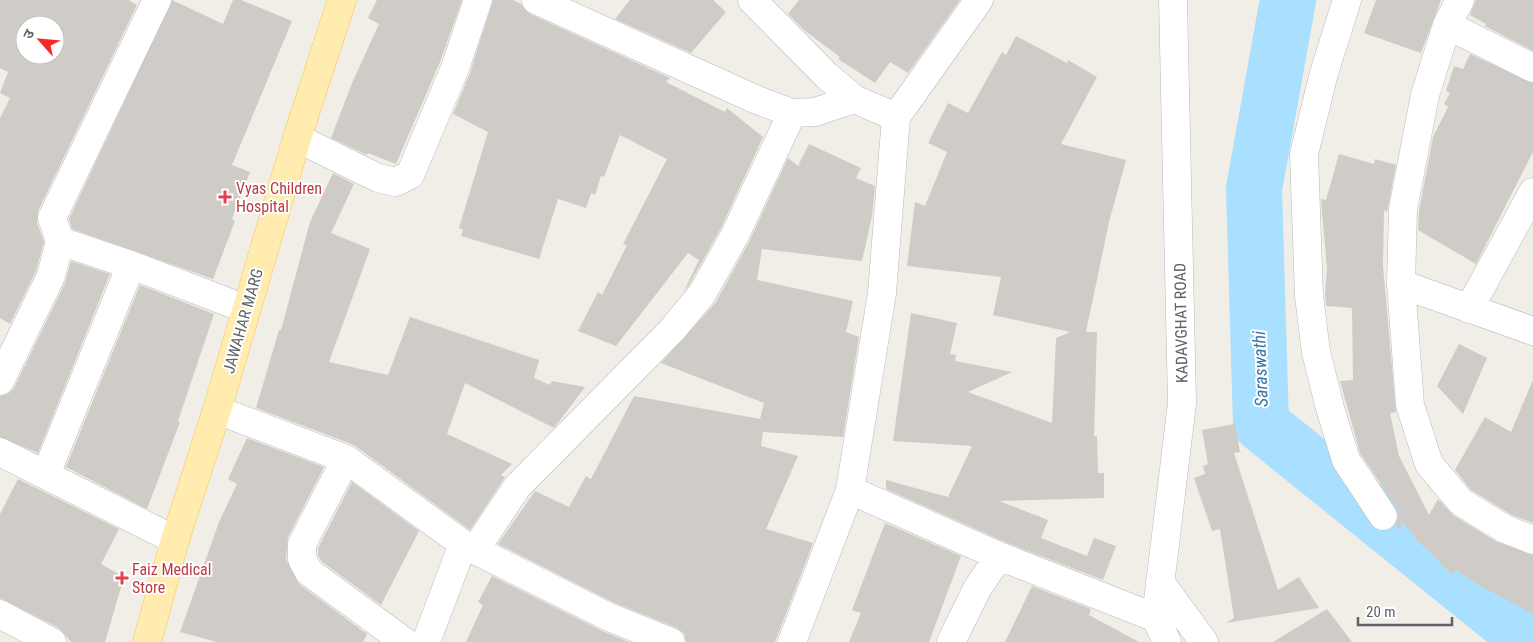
<svg xmlns="http://www.w3.org/2000/svg" width="1533" height="642" viewBox="0 0 1533 642" font-family="'Roboto Condensed','Noto Sans Devanagari',sans-serif">
	<style>
		.lines { fill: none; stroke-linecap: round; stroke-linejoin: round }
		.river { stroke: #a9dfff; stroke-width: 56 }
		.building { fill: #cfcbc6; fill-rule: evenodd }
		.minor-casing { stroke: #b7babe; stroke-width: 29 }
		.major-casing { stroke: #fdc254; stroke-width: 29 }
		.minor { stroke: #fff; stroke-width: 28 }
		.major { stroke: #ffecae; stroke-width: 28 }
		.health-dot { fill: #e0444e; stroke: #fff; stroke-width: 2 }
		.labels { text-anchor: middle; dominant-baseline: central; stroke-width: 4; stroke-linejoin: round; paint-order: stroke }
		.health-label { font-size: 16px; fill: #be3a42; stroke: #fff; text-anchor: start }
		.street-label { font-size: 16px; fill: #5e6368; stroke: #fff }
		.water-label { font-size: 18px; font-style: italic; fill: #3776a8; stroke: #fff }
	</style>
	<rect width="100%" height="100%" fill="#f1eee7"/>
	<g class="lines">
		<path class="river" d="M 1288,0 L 1254,189 L 1261,424 L 1532,642"/>
	</g>
	<path class="building" d="M 0,0 L 128,0 L 137,5 L 38,211 L 37,223 L 44,242 L 36,271 L 10,324 L 0,318 L 0,118 L 10,98 L 0,93 L 8,72 L 0,68 ZM 25,25 L 55,25 L 55,55 L 25,55 Z
		M 172,0 L 223,24 L 233,0 L 241,0 L 292,21 L 232,165 L 250,172 L 232,219 L 235,221 L 213,279 L 72,229 L 69,219 Z
		M 377,0 L 462,0 L 440,62 L 396,164 L 368,153 L 367,155 L 331,138 L 352,83 L 379,24 L 368,18 Z
		M 493,0 L 513,0 L 521,4 L 530,14 L 670,78 L 666,82 L 725,112 L 727,108 L 763,137 L 721,228 L 689,285 L 684,291 L 699,260 L 688,253 L 616,346 L 578,331 L 598,292 L 602,295 L 627,245 L 623,244 L 667,159 L 620,135 L 604,177 L 601,176 L 595,195 L 591,193 L 586,208 L 558,199 L 539,259 L 461,236 L 463,230 L 459,228 L 488,132 L 453,114 L 470,73 Z
		M 630,0 L 713,0 L 726,12 L 691,53 L 615,19 Z
		M 799,0 L 960,0 L 908,73 L 890,62 L 875,83 L 838,59 L 840,57 L 804,30 L 788,14 Z
		M 1376,0 L 1441,0 L 1421,53 L 1364,33 Z
		M 1476,0 L 1533,0 L 1533,51 L 1485,26 L 1486,24 L 1470,15 Z
		M 1016,36 L 1067,63 L 1068,60 L 1097,77 L 1061,144 L 1126,160 L 1109,222 L 1086,332 L 1097,332 L 1094,436 L 1097,436 L 1098,473 L 1104,473 L 1104,498 L 999,501 L 1048,520 L 1041,538 L 1087,556 L 1094,538 L 1116,546 L 1103,580 L 1005,542 L 886,489 L 886,480 L 948,497 L 972,446 L 893,441 L 911,313 L 957,323 L 950,354 L 956,355 L 955,361 L 1012,372 L 968,392 L 1052,423 L 1056,338 L 1070,332 L 993,315 L 1001,277 L 907,266 L 915,202 L 925,206 L 947,152 L 928,143 L 948,103 L 968,113 L 1002,52 L 1006,55 Z
		M 1470,54 L 1533,83 L 1533,152 L 1476,264 L 1418,230 L 1419,211 L 1433,137 L 1448,107 L 1444,104 L 1450,93 L 1446,91 L 1454,66 L 1463,69 Z
		M 809,144 L 861,168 L 856,178 L 875,186 L 872,216 L 862,261 L 762,249 L 757,280 L 853,301 L 846,332 L 859,337 L 843,437 L 763,432 L 761,446 L 798,456 L 766,529 L 813,543 L 775,642 L 686,642 L 684,633 L 677,628 L 615,603 L 498,544 L 535,491 L 569,507 L 586,476 L 591,479 L 634,396 L 760,419 L 764,403 L 661,363 L 716,302 L 749,242 L 788,158 L 798,166 Z
		M 1339,154 L 1374,164 L 1375,159 L 1396,165 L 1387,212 L 1384,210 L 1383,266 L 1396,412 L 1390,413 L 1399,456 L 1429,515 L 1438,499 L 1453,515 L 1497,542 L 1533,555 L 1533,614 L 1475,583 L 1453,568 L 1455,571 L 1451,574 L 1427,549 L 1415,540 L 1416,537 L 1401,521 L 1401,532 L 1396,524 L 1399,516 L 1396,507 L 1360,453 L 1340,381 L 1353,380 L 1352,308 L 1326,306 L 1325,295 L 1327,269 L 1321,199 L 1326,200 Z
		M 333,173 L 354,184 L 331,233 L 370,249 L 329,362 L 388,375 L 410,317 L 539,360 L 534,378 L 550,385 L 552,381 L 585,387 L 554,428 L 465,383 L 447,434 L 512,464 L 501,475 L 505,477 L 470,530 L 354,445 L 256,408 L 279,330 L 281,330 L 310,222 Z
		M 71,261 L 110,274 L 38,453 L 0,437 L 0,396 L 8,394 L 14,388 L 65,283 Z
		M 140,285 L 214,314 L 178,421 L 180,422 L 147,509 L 66,467 Z
		M 1459,344 L 1487,358 L 1463,414 L 1437,386 Z
		M 1533,380 L 1533,523 L 1512,515 L 1471,490 L 1455,470 L 1485,417 L 1511,432 Z
		M 1235,424 L 1240,452 L 1234,453 L 1278,590 L 1299,577 L 1319,608 L 1226,623 L 1234,618 L 1220,529 L 1212,531 L 1194,478 L 1205,474 L 1203,466 L 1208,464 L 1202,430 Z
		M 247,438 L 324,467 L 288,537 L 286,559 L 299,584 L 367,634 L 363,642 L 217,642 L 180,632 L 219,522 L 237,484 L 228,479 Z
		M 18,479 L 119,529 L 101,564 L 124,577 L 105,642 L 71,642 L 59,628 L 0,598 L 0,514 Z
		M 352,482 L 419,531 L 381,605 L 321,561 L 318,555 L 318,548 Z
		M 885,523 L 961,556 L 929,642 L 849,642 L 861,613 L 852,610 Z
		M 492,576 L 602,631 L 629,642 L 466,642 L 483,605 L 478,602 Z
		M 1032,586 L 1091,609 L 1089,615 L 1139,642 L 1005,642 Z
		M 1327,609 L 1352,642 L 1273,642 Z"/>
	<g class="lines">
		<g class="minor-casing">
			<path id="minor" d="M 536,0 L 757,100 L 792,113 L 815,112 L 854,99
				M 752,0 L 827,76 L 854,99 L 896,117
				M 1347,0 L 1324,73 L 1304,154 L 1309,296 L 1316,352 L 1330,408 L 1346,460 L 1383,516
				M 1460,0 L 1447,25 L 1425,95 L 1403,209 L 1401,284 L 1410,405 L 1429,464 L 1461,502 L 1505,529 L 1533,540
				M 1447,25 L 1533,68
				M 297,138 L 378,178 L 395,182 L 410,175 L 455,68 L 478,0
				M 131,265 L 246,309
				M 1401,284 L 1533,331
				M 1469,309 L 1533,192
				M 0,381 L 51,276 L 60,241 L 52,218 L 157,0
				M 217,410 L 346,459 L 463,544 L 609,617 L 671,642
				M 0,452 L 175,540
				M 346,459 L 302,544 L 302,559 L 309,572 L 405,642
				M 46,474 L 131,265 L 60,241
				M 850,490 L 999,556 L 1156,618
				M 475,550 L 517,487 L 672,330 L 702,294 L 735,235 L 792,113
				M 1160,582 L 1204,642
				M 0,614 L 52,642
				M 426,642 L 463,544
				M 792,642 L 850,490 L 882,293 L 896,117 L 979,0
				M 951,642 L 977,589 L 999,556
				M 1167,642 L 1156,618 L 1182,403 L 1173,0"/>
		</g>
		<g class="major-casing">
			<path id="major" d="M 147,642 L 175,540 L 217,410 L 297,138 L 342,0"/>
		</g>
		<use href="#minor" class="minor"/>
		<use href="#major" class="major"/>
	</g>
	<g class="health-dot">
		<path d="M222.5 189.5h5v5h5v5h-5v5h-5v-5h-5v-5h5z"/>
		<path d="M119.5 570.5h5v5h5v5h-5v5h-5v-5h-5v-5h5z"/>
	</g>
	<g class="labels">
		<g class="health-label">
			<text x="236" y="188">Vyas Children<tspan x="236" dy="18">Hospital</tspan></text>
			<text x="132" y="569">Faiz Medical<tspan x="132" dy="18">Store</tspan></text>
		</g>
		<g class="street-label">
			<text transform="translate(243 321) rotate(-74)">JAWAHAR MARG</text>
			<text transform="translate(1181 323) rotate(-91)">KADAVGHAT ROAD</text>
		</g>
		<g class="water-label">
			<text transform="translate(1260 369) rotate(-92)">Saraswathi</text>
		</g>
	</g>
	<g transform="translate(40 40) rotate(297)"><circle r="24" fill="#ffffff" stroke="#bfc1c3"/>
	<path d="M0-4L9 19L0 12L-9 19Z" fill="#f72927"/>
	<text y="-8" font-size="14" font-weight="bold" text-anchor="middle" fill="#5e6368">उ</text>
	</g>
	<path d="M1358 617v8h94v-8" fill="none" stroke="#5e6368" stroke-width="2.5"/>
	<text x="1366" y="617" font-size="15" fill="#5e6368" stroke="#ffffff" stroke-width="4" paint-order="stroke">20 m</text>
</svg>
